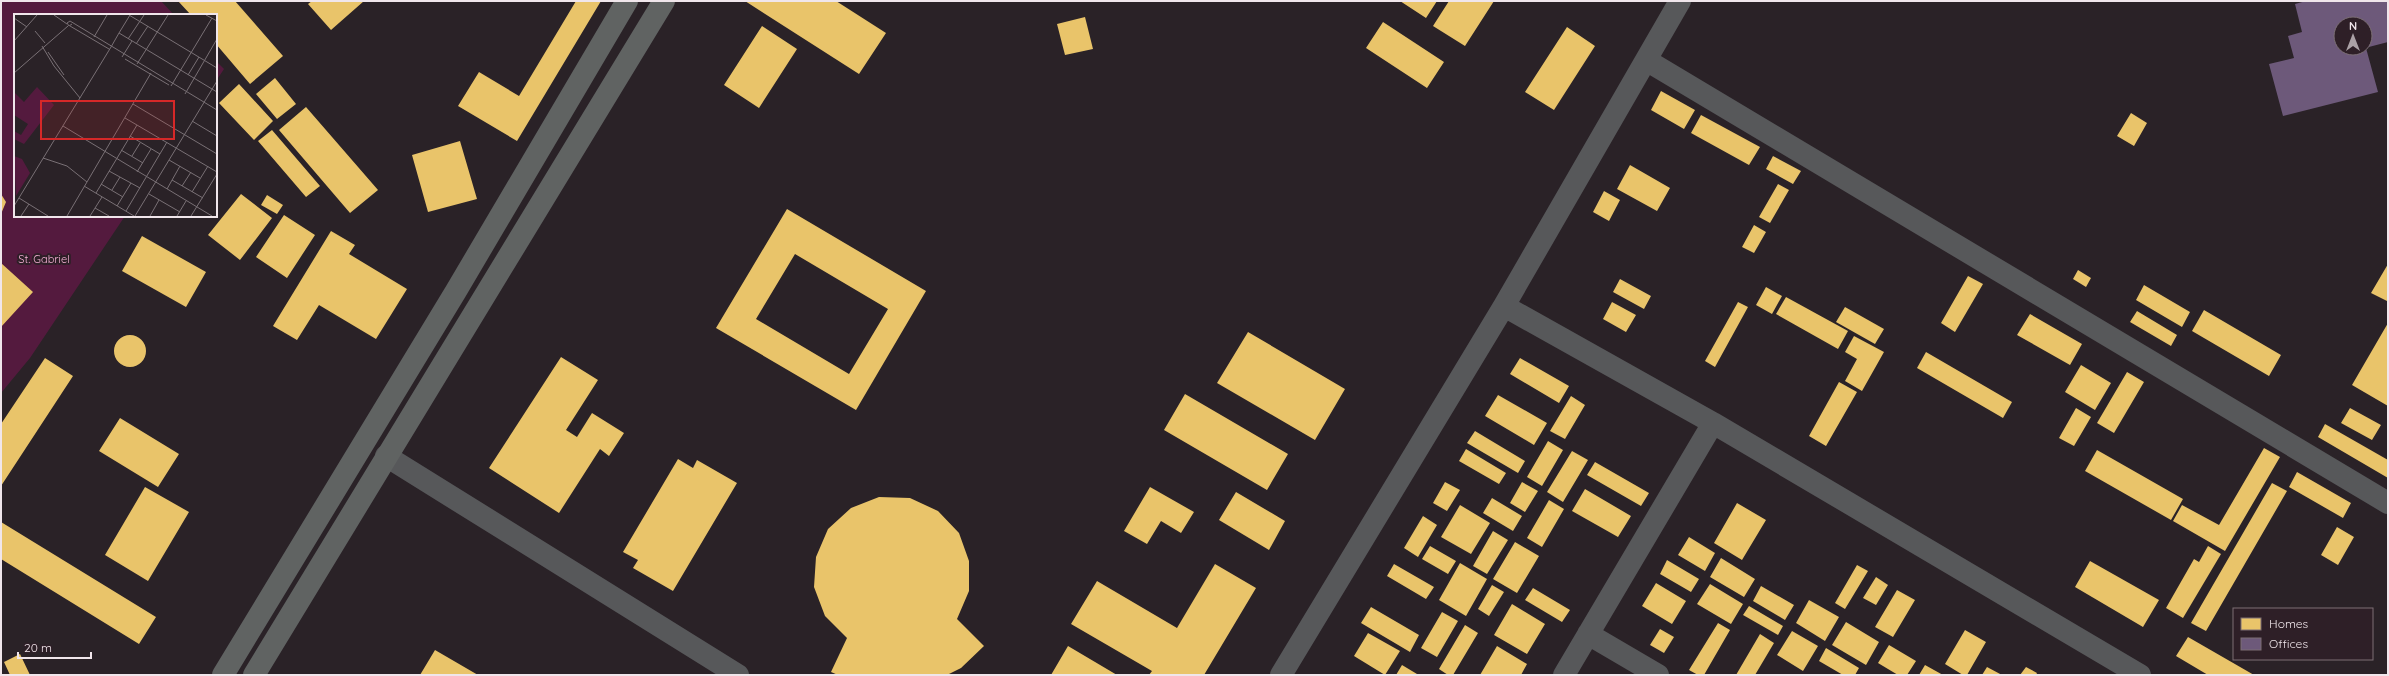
<svg xmlns="http://www.w3.org/2000/svg" width="2389" height="676" viewBox="0 0 2389 676" font-family="Quicksand,sans-serif">
	<style>
		.green { fill: #541a3e }
		.homes { fill: #e9c46a; fill-rule: evenodd }
		.offices { fill: #6d597a }
		.lines { fill: none; stroke-linecap: round; stroke-linejoin: round }
		.minor { stroke: #57585a; stroke-width: 22 }
		.major { stroke: #606362; stroke-width: 22 }
		.labels { text-anchor: middle; dominant-baseline: central; stroke-width: 4; stroke-linejoin: round; paint-order: stroke }
		.park-label { font-size: 11px; fill: #f9b4d9; stroke: #2e1f27 }
		.inset-road { fill: none; stroke: #797075; stroke-width: 1 }
		.view { fill: #d62828; fill-opacity: 0.15; stroke: #d62828; stroke-width: 2 }
		.inset-edge { fill: none; stroke: #f0e6eb; stroke-width: 2 }
	</style>
	<rect width="100%" height="100%" fill="#2a2227"/>
	<path class="green" d="M 1,1 L 161,1 L 174,15 L 15,15 L 15,216 L 125,216 L 30,358 L 1,393 Z
		M 216,61 L 224,69 L 216,81 Z"/>
	<path class="homes" d="M 178,1 L 235,1 L 283,56 L 250,84 L 216,44 L 216,15 L 191,15 Z
		M 312,1 L 364,1 L 331,30 L 308,4 Z
		M 576,1 L 601,1 L 517,141 L 458,106 L 479,72 L 519,96 Z
		M 745,1 L 836,1 L 886,33 L 859,74 Z
		M 1400,1 L 1437,1 L 1426,18 Z
		M 1449,1 L 1494,1 L 1465,46 L 1433,26 Z
		M 1085,17 L 1093,49 L 1065,55 L 1057,24 Z
		M 1383,22 L 1444,62 L 1427,88 L 1366,48 Z
		M 762,26 L 797,49 L 759,108 L 724,85 Z
		M 1567,27 L 1595,46 L 1554,110 L 1525,92 Z
		M 275,78 L 296,104 L 277,119 L 256,94 Z
		M 239,84 L 273,121 L 254,140 L 219,103 Z
		M 1661,91 L 1695,110 L 1684,129 L 1651,110 Z
		M 306,107 L 378,190 L 350,213 L 279,130 Z
		M 2131,113 L 2147,123 L 2134,146 L 2117,136 Z
		M 1701,115 L 1760,147 L 1749,165 L 1691,133 Z
		M 272,130 L 320,186 L 306,197 L 258,141 Z
		M 460,141 L 477,199 L 428,212 L 412,155 Z
		M 1773,156 L 1801,171 L 1793,184 L 1766,169 Z
		M 1630,165 L 1670,188 L 1657,211 L 1617,189 Z
		M 1778,184 L 1789,190 L 1770,223 L 1759,217 Z
		M 1604,191 L 1620,200 L 1609,221 L 1593,212 Z
		M 1,194 L 6,202 L 1,214 Z
		M 241,194 L 272,218 L 240,260 L 208,235 Z
		M 267,195 L 283,205 L 277,214 L 261,205 Z
		M 787,209 L 926,291 L 856,410 L 716,328 ZM 795,254 L 888,309 L 849,374 L 756,319 Z
		M 284,215 L 315,235 L 287,278 L 256,257 Z
		M 1754,225 L 1766,232 L 1754,253 L 1742,247 Z
		M 331,231 L 355,245 L 349,254 L 407,289 L 376,339 L 319,305 L 297,340 L 273,326 Z
		M 142,236 L 206,272 L 186,307 L 122,271 Z
		M 1,263 L 33,292 L 1,327 Z
		M 2388,264 L 2388,299 L 2387,301 L 2371,293 Z
		M 2078,270 L 2091,278 L 2086,287 L 2073,279 Z
		M 1968,276 L 1983,284 L 1955,332 L 1941,323 Z
		M 1620,279 L 1651,296 L 1644,309 L 1613,292 Z
		M 2144,285 L 2190,312 L 2182,327 L 2136,300 Z
		M 1766,287 L 1782,296 L 1772,314 L 1756,305 Z
		M 1786,297 L 1848,331 L 1838,349 L 1776,314 Z
		M 1612,302 L 1636,315 L 1626,332 L 1603,319 Z
		M 1738,302 L 1748,307 L 1715,367 L 1705,361 Z
		M 1845,307 L 1884,329 L 1875,344 L 1836,322 Z
		M 2204,310 L 2281,355 L 2269,376 L 2192,331 Z
		M 2137,311 L 2177,335 L 2171,346 L 2130,322 Z
		M 2030,314 L 2082,344 L 2070,365 L 2017,335 Z
		M 2388,323 L 2388,406 L 2352,385 Z
		M 1248,332 L 1345,389 L 1315,440 L 1217,383 Z
		M114 351a16 16 0 1 1 32 0a16 16 0 1 1-32 0Z
		M 1854,336 L 1884,352 L 1862,391 L 1845,381 L 1857,359 L 1845,352 Z
		M 1926,352 L 2012,402 L 2003,418 L 1917,368 Z
		M 561,357 L 598,380 L 566,430 L 577,437 L 592,413 L 624,433 L 609,456 L 600,449 L 559,513 L 489,468 Z
		M 45,358 L 73,376 L 1,486 L 1,424 Z
		M 1520,358 L 1569,386 L 1559,403 L 1510,374 Z
		M 2081,365 L 2111,383 L 2095,410 L 2065,392 Z
		M 2127,372 L 2144,382 L 2114,433 L 2097,423 Z
		M 1839,382 L 1857,392 L 1826,446 L 1809,436 Z
		M 1185,394 L 1288,454 L 1267,490 L 1164,430 Z
		M 1498,395 L 1547,423 L 1534,445 L 1485,416 Z
		M 1571,396 L 1585,405 L 1565,439 L 1550,431 Z
		M 2076,408 L 2091,417 L 2074,446 L 2059,438 Z
		M 2350,408 L 2381,425 L 2372,440 L 2341,423 Z
		M 120,418 L 179,454 L 158,487 L 99,451 Z
		M 2325,424 L 2388,460 L 2388,478 L 2318,437 Z
		M 1475,431 L 1525,461 L 1518,473 L 1467,443 Z
		M 1548,441 L 1563,450 L 1542,486 L 1527,477 Z
		M 2264,448 L 2280,457 L 2225,551 L 2173,521 L 2182,505 L 2219,525 Z
		M 1466,449 L 1506,473 L 1499,484 L 1459,461 Z
		M 2097,450 L 2183,499 L 2171,520 L 2085,471 Z
		M 1572,451 L 1588,460 L 1563,502 L 1547,492 Z
		M 678,459 L 693,468 L 697,460 L 737,483 L 673,591 L 633,568 L 638,560 L 623,552 Z
		M 1595,462 L 1649,493 L 1641,506 L 1587,475 Z
		M 2297,472 L 2351,503 L 2343,518 L 2289,487 Z
		M 1445,482 L 1460,490 L 1447,511 L 1433,503 Z
		M 1522,482 L 1538,491 L 1525,512 L 1510,503 Z
		M 2272,483 L 2287,491 L 2206,631 L 2191,623 Z
		M 145,487 L 189,512 L 148,581 L 105,555 Z
		M 1150,487 L 1194,512 L 1181,533 L 1161,521 L 1147,544 L 1124,531 Z
		M 1585,489 L 1631,516 L 1618,537 L 1572,511 Z
		M 1236,492 L 1285,521 L 1269,550 L 1219,520 Z
		M 879,497 L 910,498 L 938,511 L 959,533 L 969,561 L 969,591 L 957,619 L 984,646 L 961,668 L 947,675 L 838,675 L 831,672 L 847,638 L 825,616 L 814,587 L 816,557 L 828,529 L 851,508 Z
		M 1492,498 L 1522,516 L 1513,531 L 1483,513 Z
		M 1549,500 L 1564,509 L 1542,547 L 1527,538 Z
		M 1737,503 L 1766,520 L 1742,560 L 1714,543 Z
		M 1460,505 L 1490,523 L 1471,554 L 1441,537 Z
		M 1423,516 L 1437,525 L 1418,557 L 1404,548 Z
		M 1,522 L 156,617 L 139,644 L 1,559 Z
		M 2337,527 L 2354,537 L 2338,565 L 2321,555 Z
		M 1493,531 L 1508,540 L 1487,574 L 1473,566 Z
		M 1689,537 L 1715,553 L 1705,571 L 1678,555 Z
		M 1515,542 L 1539,556 L 1517,593 L 1493,579 Z
		M 1430,546 L 1456,561 L 1448,574 L 1422,559 Z
		M 2208,546 L 2221,554 L 2183,618 L 2166,608 L 2194,559 L 2199,562 Z
		M 1721,558 L 1755,579 L 1744,597 L 1710,577 Z
		M 1667,560 L 1699,579 L 1691,592 L 1660,574 Z
		M 2090,561 L 2159,600 L 2143,627 L 2075,587 Z
		M 1460,563 L 1487,579 L 1466,616 L 1439,600 Z
		M 1215,564 L 1256,588 L 1204,675 L 1149,675 L 1152,671 L 1071,624 L 1097,581 L 1177,628 Z
		M 1394,564 L 1434,587 L 1426,599 L 1387,576 Z
		M 1857,565 L 1868,571 L 1845,609 L 1835,603 Z
		M 1876,577 L 1888,585 L 1876,605 L 1863,598 Z
		M 1656,583 L 1686,601 L 1672,624 L 1642,606 Z
		M 1710,584 L 1743,604 L 1731,624 L 1697,604 Z
		M 1492,585 L 1504,592 L 1489,616 L 1478,609 Z
		M 1761,586 L 1794,605 L 1785,620 L 1753,601 Z
		M 1533,588 L 1570,610 L 1562,622 L 1525,600 Z
		M 1897,590 L 1915,600 L 1893,637 L 1875,627 Z
		M 1809,600 L 1839,617 L 1825,641 L 1796,623 Z
		M 1512,604 L 1545,624 L 1527,654 L 1494,635 Z
		M 1749,606 L 1783,626 L 1778,635 L 1743,615 Z
		M 1371,607 L 1419,635 L 1410,652 L 1361,623 Z
		M 1442,612 L 1458,621 L 1437,657 L 1421,648 Z
		M 1846,622 L 1879,642 L 1866,665 L 1832,645 Z
		M 1718,623 L 1730,630 L 1704,675 L 1698,675 L 1689,670 Z
		M 1465,625 L 1478,633 L 1453,675 L 1448,675 L 1439,669 Z
		M 1660,629 L 1674,637 L 1664,653 L 1650,645 Z
		M 1965,630 L 1986,642 L 1967,675 L 1963,675 L 1945,664 Z
		M 1792,631 L 1818,646 L 1803,671 L 1777,655 Z
		M 1368,633 L 1400,651 L 1385,675 L 1354,656 Z
		M 1760,634 L 1774,643 L 1755,675 L 1736,675 Z
		M 2188,637 L 2254,675 L 2208,675 L 2176,656 Z
		M 1889,645 L 1916,661 L 1907,675 L 1898,675 L 1878,663 Z
		M 1068,646 L 1117,675 L 1051,675 Z
		M 1497,646 L 1527,664 L 1521,675 L 1480,675 Z
		M 1826,648 L 1859,668 L 1855,675 L 1843,675 L 1819,661 Z
		M 435,650 L 478,675 L 420,675 Z
		M 20,654 L 30,675 L 10,675 L 4,662 Z
		M 1402,665 L 1417,674 L 1417,675 L 1396,675 Z
		M 1925,665 L 1943,675 L 1919,675 Z
		M 1987,667 L 2002,675 L 1982,675 Z
		M 2026,667 L 2037,673 L 2036,675 L 2020,675 Z"/>
	<path class="offices" d="M 2306,1 L 2388,1 L 2388,42 L 2365,48 L 2365,24 L 2341,24 L 2341,48 L 2366,48 L 2378,92 L 2283,116 L 2269,64 L 2294,58 L 2288,36 L 2302,32 L 2295,4 Z"/>
	<g class="lines">
		<path class="minor" d="M 1646,60 L 2388,503
			M 1504,306 L 1713,423 L 2140,675
			M 386,456 L 738,675
			M 1588,634 L 1658,675
			M 1281,675 L 1504,306 L 1680,1
			M 1564,675 L 1713,423"/>
		<path class="major" d="M 223,675 L 456,291 L 627,1
			M 254,675 L 664,1"/>
	</g>
	<g class="labels">
		<g class="park-label">
			<text x="44" y="259">St. Gabriel</text>
		</g>
	</g>
	<g transform="translate(14 14)">
		<rect width="203" height="203" fill="#2a2227"/>
		<path d="M 23,73 L 40,91 L 10,130 L 0,125 L 0,117 L 7,121 L 14,110 L 0,101 L 0,78 L 10,88 ZM 0,142 L 8,145 L 16,159 L 2,182 Z" fill="#541a3e"/>
		<path class="inset-road" d="M 40,1 L 53,10M 115,1 L 203,54M 192,1 L 203,7M 0,4 L 13,13M 58,10 L 55,12 L 53,9 L 56,7 L 203,96M 56,12 L 95,35M 21,17 L 31,29M 105,19 L 116,1M 80,23 L 93,1M 114,25 L 130,1M 0,27 L 23,1M 122,30 L 134,12M 28,32 L 40,52 L 66,84M 97,33 L 105,19 L 203,78M 34,38 L 50,61M 108,43 L 118,27M 111,45 L 155,71M 123,50 L 154,1M 0,59 L 54,12M 174,61 L 185,43M 157,72 L 198,4M 171,80 L 203,25M 119,90 L 203,140M 111,104 L 203,158M 178,107 L 203,122M 49,112 L 198,202M 116,122 L 146,140M 107,136 L 129,149M 118,142 L 126,129M 29,144 L 53,152 L 73,168M 155,146 L 186,164M 95,157 L 126,174M 123,158 L 137,135M 158,166 L 189,184M 87,170 L 109,183M 70,172 L 120,202M 168,172 L 177,158M 153,175 L 166,152M 98,176 L 106,163M 178,178 L 194,152M 82,179 L 123,111M 135,180 L 166,198M 5,184 L 34,202M 0,192 L 97,33M 103,192 L 117,169M 81,194 L 95,202M 112,197 L 153,128M 7,202 L 15,190M 53,202 L 137,59M 76,202 L 88,183M 121,202 L 203,67M 136,202 L 145,186M 163,202 L 172,187M 177,202 L 203,160"/>
		<path class="view" d="M 27,87 L 160,87 L 160,125 L 27,125 Z"/>
		<rect width="203" height="203" class="inset-edge"/>
	</g>
	<rect width="2389" height="676" fill="none" stroke="#f0e6eb" stroke-width="4"/>
	<rect x="2233" y="608" width="140" height="52" fill="#2e1f27" stroke="#7c6f75"/>
	<rect x="2241" y="618" width="20" height="12" fill="#e9c46a" stroke="#7c6f75"/>
	<text x="2269" y="628" font-size="12" fill="#f0e6eb">Homes</text>
	<rect x="2241" y="638" width="20" height="12" fill="#6d597a" stroke="#7c6f75"/>
	<text x="2269" y="648" font-size="12" fill="#f0e6eb">Offices</text>
	<g transform="translate(2353 36)"><circle r="19" fill="#2e1f27" stroke="#7c6f75"/>
	<path d="M0-3L7 15L0 10L-7 15Z" fill="#aba1a6"/>
	<text y="-6" font-size="11" font-weight="bold" text-anchor="middle" fill="#f0e6eb">N</text>
	</g>
	<path d="M18 652v6h73v-6" fill="none" stroke="#f0e6eb" stroke-width="2"/>
	<text x="24" y="652" font-size="12" fill="#f0e6eb" stroke="#2e1f27" stroke-width="3" paint-order="stroke">20 m</text>
</svg>
